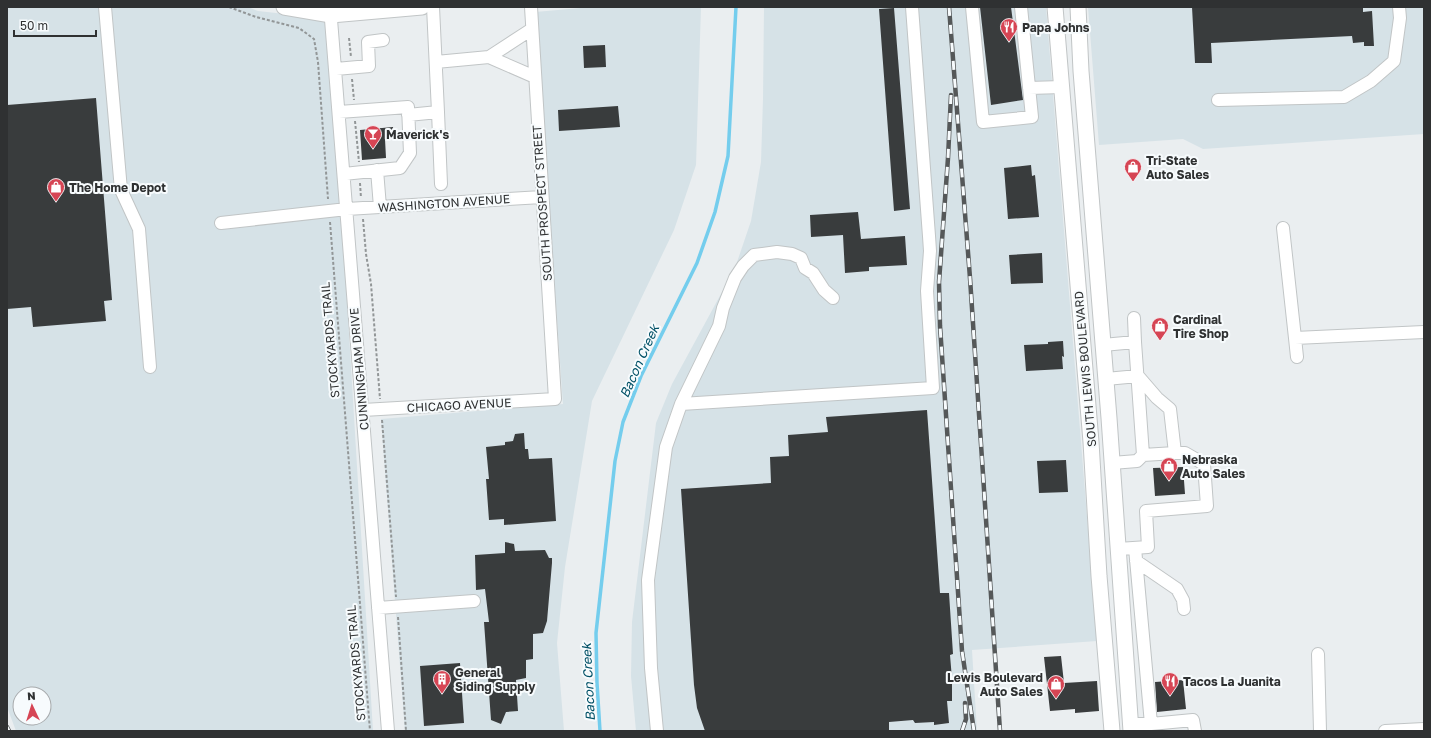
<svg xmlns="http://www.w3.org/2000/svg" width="1431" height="738" viewBox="0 0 1431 738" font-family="'Golos Text',sans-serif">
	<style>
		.built { fill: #d6e2e7; fill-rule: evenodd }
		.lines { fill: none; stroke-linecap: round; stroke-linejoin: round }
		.stream { stroke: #74cded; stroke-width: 3.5 }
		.building { fill: #393c3d }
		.minor-casing { stroke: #c1c5c6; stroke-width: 14 }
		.major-casing { stroke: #c1c5c6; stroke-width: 17 }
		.path { stroke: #929697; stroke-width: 2; stroke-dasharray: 3 2; stroke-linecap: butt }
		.minor { stroke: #fff; stroke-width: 12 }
		.major { stroke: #fff; stroke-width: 15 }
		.rail-casing { stroke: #555859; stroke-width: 4.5 }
		.rail { stroke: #f7fbfd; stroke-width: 3; stroke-dasharray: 9; stroke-linecap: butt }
		.labels { text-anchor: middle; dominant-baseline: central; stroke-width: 4; stroke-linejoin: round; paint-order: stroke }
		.poi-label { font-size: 12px; font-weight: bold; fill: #2f3132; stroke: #f7fbfd; text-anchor: start }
		.street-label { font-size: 12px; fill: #2f3132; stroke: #f7fbfd }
		.water-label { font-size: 13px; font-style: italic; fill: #005066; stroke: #f7fbfd }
	</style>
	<rect width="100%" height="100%" fill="#eaeef0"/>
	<path class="built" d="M 7,7 L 248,7 L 258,11 L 330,19 L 373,731 L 16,731 L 7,707 ZM 20,694 L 44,694 L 44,718 L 20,718 Z
		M 592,7 L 701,7 L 696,165 L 674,230 L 592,401 L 565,567 L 557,643 L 564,731 L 405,731 L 381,419 L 563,404 L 535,12 Z
		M 764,7 L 1046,7 L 1097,641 L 972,650 L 977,731 L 636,731 L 631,676 L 632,622 L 656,423 L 672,384 L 735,268 L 751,221 L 761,162 L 763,99 Z
		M 1088,7 L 1424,7 L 1424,134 L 1203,149 L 1183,139 L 1099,145 Z"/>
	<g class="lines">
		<path class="stream" d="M 600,731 L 597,683 L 596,633 L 615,461 L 623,422 L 641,376 L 697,263 L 715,212 L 728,156 L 736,7"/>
	</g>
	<path class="building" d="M 980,7 L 1011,7 L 1023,100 L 991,105 Z
		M 1192,7 L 1363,7 L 1363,12 L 1372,11 L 1374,46 L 1364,46 L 1364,42 L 1353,43 L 1352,36 L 1211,43 L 1212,63 L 1195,63 Z
		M 894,8 L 910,209 L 894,211 L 879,9 Z
		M 605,45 L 606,67 L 584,68 L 583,46 Z
		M 96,98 L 112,300 L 104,301 L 106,321 L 33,327 L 31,307 L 7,309 L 7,105 Z
		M 618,106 L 620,127 L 559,131 L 558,110 Z
		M 393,127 L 394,138 L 385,139 L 386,158 L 362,160 L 360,130 Z
		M 1031,165 L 1032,176 L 1035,175 L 1039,217 L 1008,219 L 1004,168 Z
		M 858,212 L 861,239 L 905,236 L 907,265 L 869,267 L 869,271 L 845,273 L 843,235 L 811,237 L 810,215 Z
		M 1042,253 L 1043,283 L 1011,284 L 1009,255 Z
		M 1063,341 L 1064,357 L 1062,356 L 1063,369 L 1026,371 L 1024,345 L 1048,344 L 1048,342 Z
		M 927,410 L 940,593 L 949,593 L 953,654 L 950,655 L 952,679 L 952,701 L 947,701 L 949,723 L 934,725 L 934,722 L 915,723 L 913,720 L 889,722 L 889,731 L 705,731 L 697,708 L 694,685 L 681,489 L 771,483 L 770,457 L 789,456 L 788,435 L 828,432 L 826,417 Z
		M 524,433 L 525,449 L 528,449 L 529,459 L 552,458 L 556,521 L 504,525 L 504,519 L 489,520 L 486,479 L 489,479 L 486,447 L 505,445 L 505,442 L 513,441 L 515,434 Z
		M 1066,460 L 1068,492 L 1039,493 L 1037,461 Z
		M 1183,467 L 1185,494 L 1155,496 L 1153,468 Z
		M 505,542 L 514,544 L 515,551 L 545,550 L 549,558 L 552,558 L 552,563 L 547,621 L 543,633 L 533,634 L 533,659 L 526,660 L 526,678 L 516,680 L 518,711 L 506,712 L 501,724 L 491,720 L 484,622 L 489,622 L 485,589 L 476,590 L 475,555 L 505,553 Z
		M 1061,656 L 1064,683 L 1097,681 L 1099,711 L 1075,713 L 1075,709 L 1050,711 L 1044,657 Z
		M 460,663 L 464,723 L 424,726 L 420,666 Z
		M 1183,680 L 1186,709 L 1157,712 L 1155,682 Z"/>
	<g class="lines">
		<g class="minor-casing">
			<path id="minor" d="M 105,7 L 121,190 L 139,229 L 150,367
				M 330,7 L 388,731
				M 972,7 L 983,122 L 1032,117 L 1021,7
				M 489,57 L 535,77
				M 436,62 L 489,57 L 532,29
				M 336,69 L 369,66 L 368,42 L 383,40
				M 1029,88 L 1062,87
				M 1218,100 L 1344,97 L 1371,81 L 1394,61 L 1400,18 L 1399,7
				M 339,112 L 408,107 L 410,153 L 400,168 L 344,174
				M 438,112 L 441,184
				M 408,115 L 438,112 L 433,7
				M 377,170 L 380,207
				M 221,223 L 347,209 L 542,197
				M 1283,228 L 1295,338 L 1424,332
				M 1134,318 L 1135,342
				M 1295,338 L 1297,357
				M 1103,345 L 1135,342 L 1143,455 L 1137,461 L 1112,463
				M 1106,379 L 1138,376 L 1157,398 L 1170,409 L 1175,453 L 1143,455
				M 681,404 L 933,388 L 927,291 L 930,251 L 929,236 L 912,7
				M 363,410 L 555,399 L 531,7
				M 1118,549 L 1148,547 L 1146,511 L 1207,506 L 1204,464 L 1185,453 L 1175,453
				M 1136,561 L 1177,589 L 1183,600 L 1184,609
				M 378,608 L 474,601
				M 1318,654 L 1320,731
				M 1131,724 L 1151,724 L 1135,548
				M 1151,724 L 1193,720 L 1195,731
				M 657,731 L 651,668 L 648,580 L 666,447 L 681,404 L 719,326 L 723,308 L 735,278 L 743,266 L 754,255 L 777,252 L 792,254 L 801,258 L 805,268 L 813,273 L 824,290 L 833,298
				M 1385,731 L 1424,729"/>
		</g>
		<g class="major-casing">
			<path id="major" d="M 284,7 L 331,15 L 422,7
				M 1055,7 L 1091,442 L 1099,576 L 1112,731
				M 1078,7 L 1081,71 L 1109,418 L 1131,731"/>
		</g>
		<path class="path" d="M 229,7 L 256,17 L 299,28 L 314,39 L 318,62 L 328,199
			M 349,38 L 351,57
			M 352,79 L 354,100
			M 355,121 L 359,162
			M 360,183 L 361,198
			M 363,219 L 366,254 L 371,284 L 380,399
			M 330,222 L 370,731
			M 382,420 L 396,597
			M 398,617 L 406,731"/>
		<use href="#minor" class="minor"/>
		<use href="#major" class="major"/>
		<g class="rail-casing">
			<path id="rail" d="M 949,7 L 970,278 L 1000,731
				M 951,95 L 948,158 L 939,282 L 940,326 L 962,651 L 974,731
				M 7,727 L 9,731
				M 962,731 L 966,719 L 965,703"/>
		</g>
		<use href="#rail" class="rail"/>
	</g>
	<defs>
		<g id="restaurant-pin" transform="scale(0.9)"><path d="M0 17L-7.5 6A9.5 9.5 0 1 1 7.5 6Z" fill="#d64554" stroke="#f7fbfd"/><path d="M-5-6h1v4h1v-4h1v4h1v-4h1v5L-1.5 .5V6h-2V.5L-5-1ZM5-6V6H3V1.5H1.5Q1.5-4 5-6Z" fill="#fff"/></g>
		<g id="bar-pin" transform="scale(0.9)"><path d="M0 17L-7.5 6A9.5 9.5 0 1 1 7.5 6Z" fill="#d64554" stroke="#f7fbfd"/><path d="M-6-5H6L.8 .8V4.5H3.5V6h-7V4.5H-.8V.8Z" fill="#fff"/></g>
		<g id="shop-pin" transform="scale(0.9)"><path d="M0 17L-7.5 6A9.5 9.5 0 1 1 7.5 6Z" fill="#d64554" stroke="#f7fbfd"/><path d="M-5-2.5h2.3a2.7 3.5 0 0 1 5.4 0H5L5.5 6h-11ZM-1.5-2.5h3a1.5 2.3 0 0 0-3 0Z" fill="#fff"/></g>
		<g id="building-pin" transform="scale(0.9)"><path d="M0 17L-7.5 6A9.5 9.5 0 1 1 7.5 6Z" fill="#d64554" stroke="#f7fbfd"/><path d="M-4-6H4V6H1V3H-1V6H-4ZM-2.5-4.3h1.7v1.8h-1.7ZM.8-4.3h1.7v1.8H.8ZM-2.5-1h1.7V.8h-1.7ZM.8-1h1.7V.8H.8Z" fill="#fff"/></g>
	</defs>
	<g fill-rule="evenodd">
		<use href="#restaurant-pin" x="1009" y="27"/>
		<use href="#bar-pin" x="373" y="134"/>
		<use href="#shop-pin" x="1133" y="167"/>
		<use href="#shop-pin" x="56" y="187"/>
		<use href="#shop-pin" x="1160" y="326"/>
		<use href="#shop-pin" x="1169" y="466"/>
		<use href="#building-pin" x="442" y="679"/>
		<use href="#restaurant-pin" x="1170" y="681"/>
		<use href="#shop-pin" x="1056" y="684"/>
	</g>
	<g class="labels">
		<g class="poi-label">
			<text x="1022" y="27">Papa Johns</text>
			<text x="386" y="134">Maverick's</text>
			<text x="1146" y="160">Tri-State<tspan x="1146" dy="14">Auto Sales</tspan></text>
			<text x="69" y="187">The Home Depot</text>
			<text x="1173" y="319">Cardinal<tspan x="1173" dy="14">Tire Shop</tspan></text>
			<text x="1182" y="459">Nebraska<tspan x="1182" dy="14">Auto Sales</tspan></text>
			<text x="455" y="672">General<tspan x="455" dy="14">Siding Supply</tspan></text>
			<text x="1043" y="677" text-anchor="end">Lewis Boulevard<tspan x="1043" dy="14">Auto Sales</tspan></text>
			<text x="1183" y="681">Tacos La Juanita</text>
		</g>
		<g class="street-label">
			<text transform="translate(444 203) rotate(-4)">WASHINGTON AVENUE</text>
			<text transform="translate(542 203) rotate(-94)">SOUTH PROSPECT STREET</text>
			<text transform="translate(330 340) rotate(-95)">STOCKYARDS TRAIL</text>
			<text transform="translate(359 369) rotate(-95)">CUNNINGHAM DRIVE</text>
			<text transform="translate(1085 369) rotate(-95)">SOUTH LEWIS BOULEVARD</text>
			<text transform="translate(459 405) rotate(-3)">CHICAGO AVENUE</text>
			<text transform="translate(356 663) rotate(-95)">STOCKYARDS TRAIL</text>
		</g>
		<g class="water-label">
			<text transform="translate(639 361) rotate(-66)">Bacon Creek</text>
			<text transform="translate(588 682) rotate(-93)">Bacon Creek</text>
		</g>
	</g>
	<rect width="1431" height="738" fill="none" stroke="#2f3132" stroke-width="16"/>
	<g transform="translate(32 706) rotate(356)"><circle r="19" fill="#f7fbfd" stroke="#a7aaac"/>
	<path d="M0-3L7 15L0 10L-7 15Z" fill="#d64554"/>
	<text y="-6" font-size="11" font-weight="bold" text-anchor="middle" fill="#2f3132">N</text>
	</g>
	<path d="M14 30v6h82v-6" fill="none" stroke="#2f3132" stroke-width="2"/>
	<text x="20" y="30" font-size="12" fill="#2f3132" stroke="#f7fbfd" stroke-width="3" paint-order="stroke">50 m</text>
</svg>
